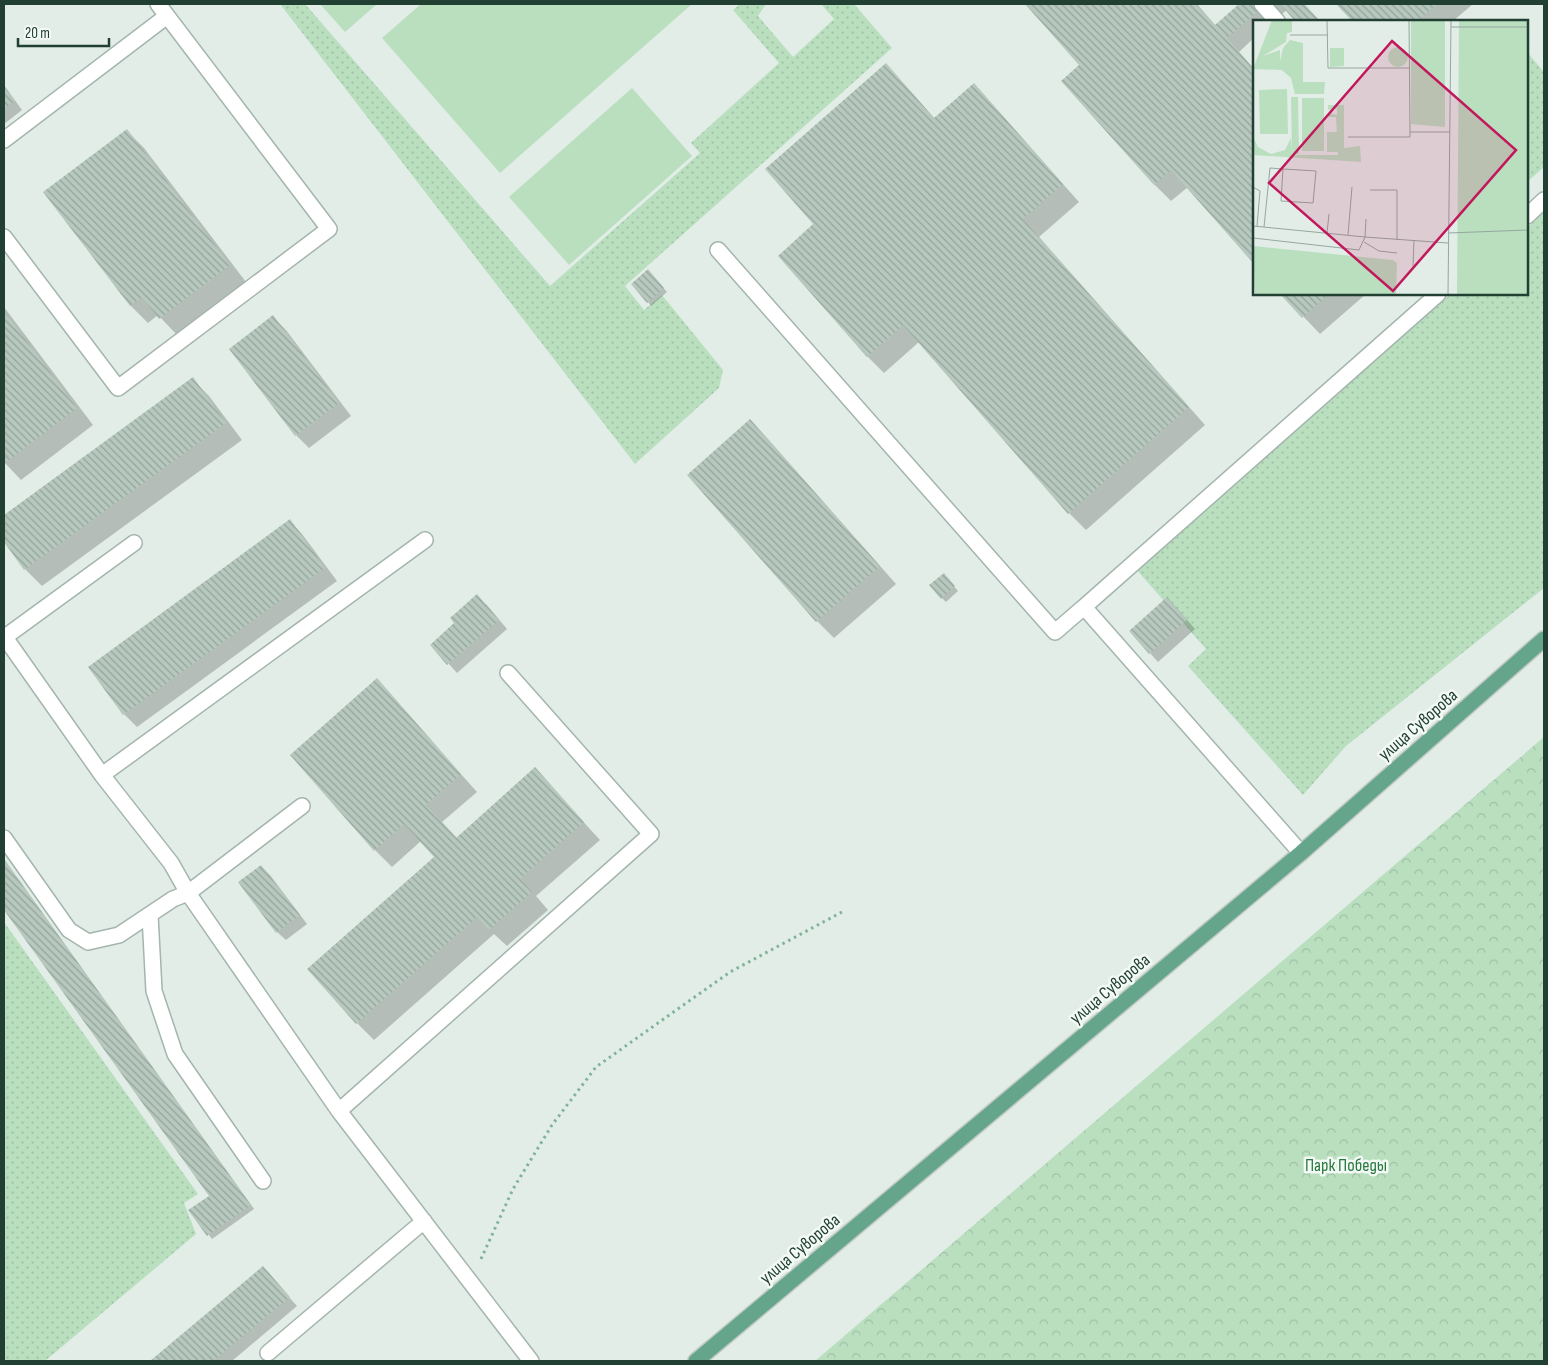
<svg xmlns="http://www.w3.org/2000/svg" width="1548" height="1365" viewBox="0 0 1548 1365" font-family="'Sofia Sans Condensed',sans-serif">
	<style>
		.grass { fill: url(#grass-dots) }
		.park { fill: url(#park-crowns) }
		.pitch { fill: #b9dfbf }
		.shadow { fill: #0003 }
		.building { fill: url(#building-back-hatch) }
		.lines { fill: none; stroke-linecap: round; stroke-linejoin: round }
		.lane-casing { stroke: #a4b5ad; stroke-width: 18 }
		.primary-casing { stroke: #c1c9c6; stroke-width: 18 }
		.path { stroke: #80b39c; stroke-width: 3; stroke-dasharray: 2.5 4; stroke-linecap: butt }
		.lane { stroke: #fff; stroke-width: 15 }
		.primary { stroke: #64a58c; stroke-width: 15 }
		.labels { text-anchor: middle; dominant-baseline: central; stroke-width: 5; stroke-linejoin: round; paint-order: stroke }
		.street-label { font-size: 18px; fill: #213f33; stroke: #f3f9f5 }
		.park-label { font-size: 18px; fill: #28793d; stroke: #f3f9f5 }
		.inset-road { fill: none; stroke: #95a79f; stroke-width: 1 }
		.view { fill: #c2185b; fill-opacity: 0.15; stroke: #c2185b; stroke-width: 2.5 }
		.inset-edge { fill: none; stroke: #213f33; stroke-width: 2.5 }
	</style>
	<defs>
		<pattern id="grass-dots" width="8" height="8" patternUnits="userSpaceOnUse" patternTransform="scale(1.25)"><rect width="8" height="8" fill="#b9dfbf"/><path d="M2 2h.1M6 6h.1" fill="none" stroke="#9fc0a5" stroke-width="1.8" stroke-linecap="round"/></pattern>
		<pattern id="park-crowns" width="20" height="18" patternUnits="userSpaceOnUse" patternTransform="scale(1.25)"><rect width="20" height="18" fill="#b9dfbf"/><path d="M2 6a3 3 0 1 1 6 0M12 15a3 3 0 1 1 6 0" fill="none" stroke="#9fc0a5"/></pattern>
		<pattern id="building-back-hatch" width="6" height="6" patternUnits="userSpaceOnUse" patternTransform="scale(1.25)"><rect width="6" height="6" fill="#b7c8bf"/><path d="M-1 5l2 2M0 0l6 6M5-1l2 2" fill="none" stroke="#94a49c"/></pattern>
	</defs>
	<rect width="100%" height="100%" fill="#e2ede7"/>
	<path class="grass" d="M 280,4 L 305,4 L 550,286 L 700,153 L 691,143 L 779,63 L 733,10 L 740,4 L 766,4 L 758,16 L 793,57 L 834,19 L 821,4 L 854,4 L 892,48 L 625,286 L 644,310 L 662,295 L 723,370 L 719,388 L 635,464 Z
		M 1527,52 L 1544,72 L 1544,167 L 1527,182 Z
		M 1544,212 L 1544,588 L 1346,746 L 1303,795 L 1188,666 L 1206,649 L 1136,569 L 1451,294 L 1527,294 L 1527,228 Z
		M 4,922 L 198,1194 L 184,1203 L 196,1234 L 45,1361 L 4,1361 Z"/>
	<path class="park" d="M 1544,737 L 1544,1361 L 815,1361 Z"/>
	<path class="pitch" d="M 320,4 L 377,4 L 345,32 Z
		M 421,4 L 692,4 L 500,173 L 382,38 Z
		M 632,88 L 692,156 L 569,265 L 509,197 Z"/>
	<path class="shadow" d="M 1026,4 L 1197,4 L 1216,26 L 1241,4 L 1304,4 L 1320,21 L 1297,21 L 1287,10 L 1273,21 L 1254,21 L 1254,38 L 1239,52 L 1254,69 L 1254,262 L 1188,187 L 1171,201 L 1154,184 L 1080,65 Z
		M 1338,4 L 1473,4 L 1453,21 L 1353,21 Z
		M 886,64 L 935,119 L 990,102 L 1079,202 L 1039,237 L 1205,425 L 1086,530 L 1069,513 L 919,342 L 884,373 L 867,356 L 815,224 Z
		M 4,85 L 22,110 L 4,124 Z
		M 127,131 L 144,148 L 246,282 L 177,335 L 158,315 L 148,323 L 131,306 L 45,192 Z
		M 652,275 L 667,292 L 651,306 L 648,302 Z
		M 1282,294 L 1366,294 L 1320,334 Z
		M 4,307 L 93,425 L 21,480 L 4,462 Z
		M 273,317 L 286,330 L 351,416 L 309,448 L 296,435 L 231,349 Z
		M 192,379 L 209,396 L 242,440 L 42,586 L 25,569 L 4,540 L 4,516 Z
		M 750,421 L 767,438 L 896,584 L 834,638 L 817,621 L 688,475 Z
		M 290,521 L 302,534 L 337,581 L 137,727 L 124,714 Z
		M 947,578 L 958,591 L 946,602 L 942,598 Z
		M 486,604 L 507,629 L 457,673 L 432,645 Z
		M 1176,607 L 1195,629 L 1158,662 L 1150,653 Z
		M 377,680 L 477,792 L 442,822 L 457,838 L 535,769 L 600,840 L 536,896 L 548,910 L 507,946 L 494,934 L 374,1040 L 357,1023 L 435,857 L 421,841 L 392,867 L 375,850 Z
		M 4,859 L 254,1209 L 212,1239 L 190,1210 L 210,1196 L 4,907 Z
		M 261,866 L 270,875 L 307,924 L 286,940 L 277,932 Z
		M 263,1268 L 297,1306 L 232,1361 L 152,1361 Z"/>
	<path class="building" d="M 1025,4 L 1196,4 L 1215,25 L 1239,4 L 1266,4 L 1227,38 L 1254,69 L 1254,264 L 1171,170 L 1154,185 L 1061,81 L 1079,65 Z
		M 1280,4 L 1304,4 L 1320,21 L 1295,21 Z
		M 1336,4 L 1437,4 L 1417,21 L 1352,21 Z
		M 886,63 L 934,118 L 974,83 L 1063,184 L 1023,219 L 1189,407 L 1068,514 L 903,325 L 867,357 L 778,256 L 813,224 L 765,169 Z
		M 4,86 L 15,101 L 4,109 Z
		M 127,129 L 230,265 L 159,319 L 142,297 L 130,306 L 43,192 Z
		M 648,269 L 664,288 L 647,303 L 631,284 Z
		M 1280,294 L 1329,294 L 1302,318 Z
		M 4,311 L 77,408 L 4,464 Z
		M 273,315 L 339,403 L 295,436 L 229,349 Z
		M 193,377 L 226,423 L 24,570 L 4,542 L 4,515 Z
		M 750,419 L 880,566 L 816,622 L 687,475 Z
		M 290,519 L 325,568 L 123,715 L 88,667 Z
		M 944,573 L 955,586 L 941,599 L 929,585 Z
		M 477,594 L 499,620 L 447,665 L 430,645 L 454,623 L 450,618 Z
		M 1167,597 L 1187,620 L 1149,654 L 1129,631 Z
		M 377,678 L 461,774 L 426,805 L 456,838 L 535,767 L 584,822 L 520,879 L 532,892 L 489,930 L 477,917 L 356,1024 L 307,969 L 434,857 L 404,824 L 374,851 L 290,755 Z
		M 4,859 L 251,1205 L 207,1236 L 188,1210 L 209,1196 L 4,910 Z
		M 261,865 L 300,915 L 276,933 L 238,882 Z
		M 263,1266 L 290,1297 L 213,1361 L 150,1361 Z"/>
	<g class="lines">
		<g class="lane-casing">
			<path id="lane" d="M 1262,4 L 1277,21
				M 4,140 L 167,16
				M 1527,216 L 1544,200
				M 4,237 L 118,388 L 329,229 L 158,4
				M 718,250 L 1055,632 L 1084,607 L 1301,853
				M 1084,607 L 1438,294
				M 4,636 L 102,775 L 171,863 L 188,893 L 173,899 L 119,935 L 88,942 L 69,930 L 4,838
				M 5,637 L 134,543
				M 102,775 L 425,540
				M 302,806 L 188,893 L 339,1111 L 531,1361
				M 150,915 L 154,991 L 175,1054 L 263,1181
				M 339,1111 L 651,834 L 508,673
				M 268,1353 L 424,1221"/>
		</g>
		<g class="primary-casing">
			<path id="primary" d="M 696,1361 L 1301,853 L 1544,639"/>
		</g>
		<path class="path" d="M 481,1259 L 513,1189 L 552,1125 L 596,1067 L 730,972 L 842,912"/>
		<use href="#lane" class="lane"/>
		<use href="#primary" class="primary"/>
	</g>
	<g class="labels">
		<g class="street-label">
			<text transform="translate(1418 725) rotate(-41)">улица Суворова</text>
			<text transform="translate(1110 989) rotate(-40)">улица Суворова</text>
			<text transform="translate(800 1249) rotate(-40)">улица Суворова</text>
		</g>
		<g class="park-label">
			<text x="1346" y="1165">Парк Победы</text>
		</g>
	</g>
	<g transform="translate(1253 20)">
		<rect width="275" height="275" fill="#e2ede7"/>
		<path d="M 19,0 L 39,0 L 39,12 L 34,13 L 33,22 L 10,36 L 27,30 L 27,41 L 30,28 L 37,20 L 50,23 L 50,62 L 72,62 L 71,74 L 42,74 L 38,58 L 29,50 L 0,49 ZM 158,0 L 192,0 L 192,107 L 158,104 ZM135 37a10 10 0 1 1 20 0a10 10 0 1 1-20 0ZM 77,28 L 91,28 L 91,46 L 77,47 ZM 75,85 L 91,85 L 91,128 L 107,126 L 108,142 L 0,135 L 0,117 L 5,127 L 18,134 L 32,130 L 38,118 L 39,135 L 85,135 L 83,97 L 75,97 L 75,93 L 84,95 L 84,88 L 75,90 ZM 0,226 L 140,240 L 144,243 L 143,275 L 2,275 Z" fill="#b9dfbf"/>
		<path d="M 206,0 L 275,0 L 275,275 L 204,275 Z" fill="#b9dfbf"/>
		<path d="M 34,69 L 35,114 L 7,114 L 6,70 ZM 38,77 L 45,77 L 46,134 L 39,134 ZM 49,78 L 71,78 L 71,131 L 49,131 ZM 74,112 L 85,112 L 85,132 L 74,132 Z" fill="#b9dfbf"/>
		<path class="inset-road" d="M 74,0 L 75,48 L 157,48M 156,0 L 157,112M 198,7 L 275,7M 37,15 L 75,15M 95,117 L 157,117 L 157,112 L 197,112M 0,167 L 7,171 L 4,206M 117,170 L 144,170 L 144,220M 113,199 L 112,217 L 195,223M 0,206 L 112,217 L 106,230 L 0,218M 11,207 L 17,148 L 30,149 L 63,151 L 60,183 L 28,181 L 30,149M 74,213 L 76,194M 195,213 L 275,210M 95,215 L 99,167M 111,222 L 126,231 L 144,233M 160,246 L 161,221M 195,275 L 198,0"/>
		<path class="view" d="M 139,21 L 263,130 L 140,271 L 16,163 Z"/>
		<rect width="275" height="275" class="inset-edge"/>
	</g>
	<rect width="1548" height="1365" fill="none" stroke="#213f33" stroke-width="10"/>
	<path d="M18 38v8h91v-8" fill="none" stroke="#213f33" stroke-width="2.5"/>
	<text x="25" y="38" font-size="15" fill="#213f33" stroke="#f3f9f5" stroke-width="4" paint-order="stroke">20 m</text>
</svg>
